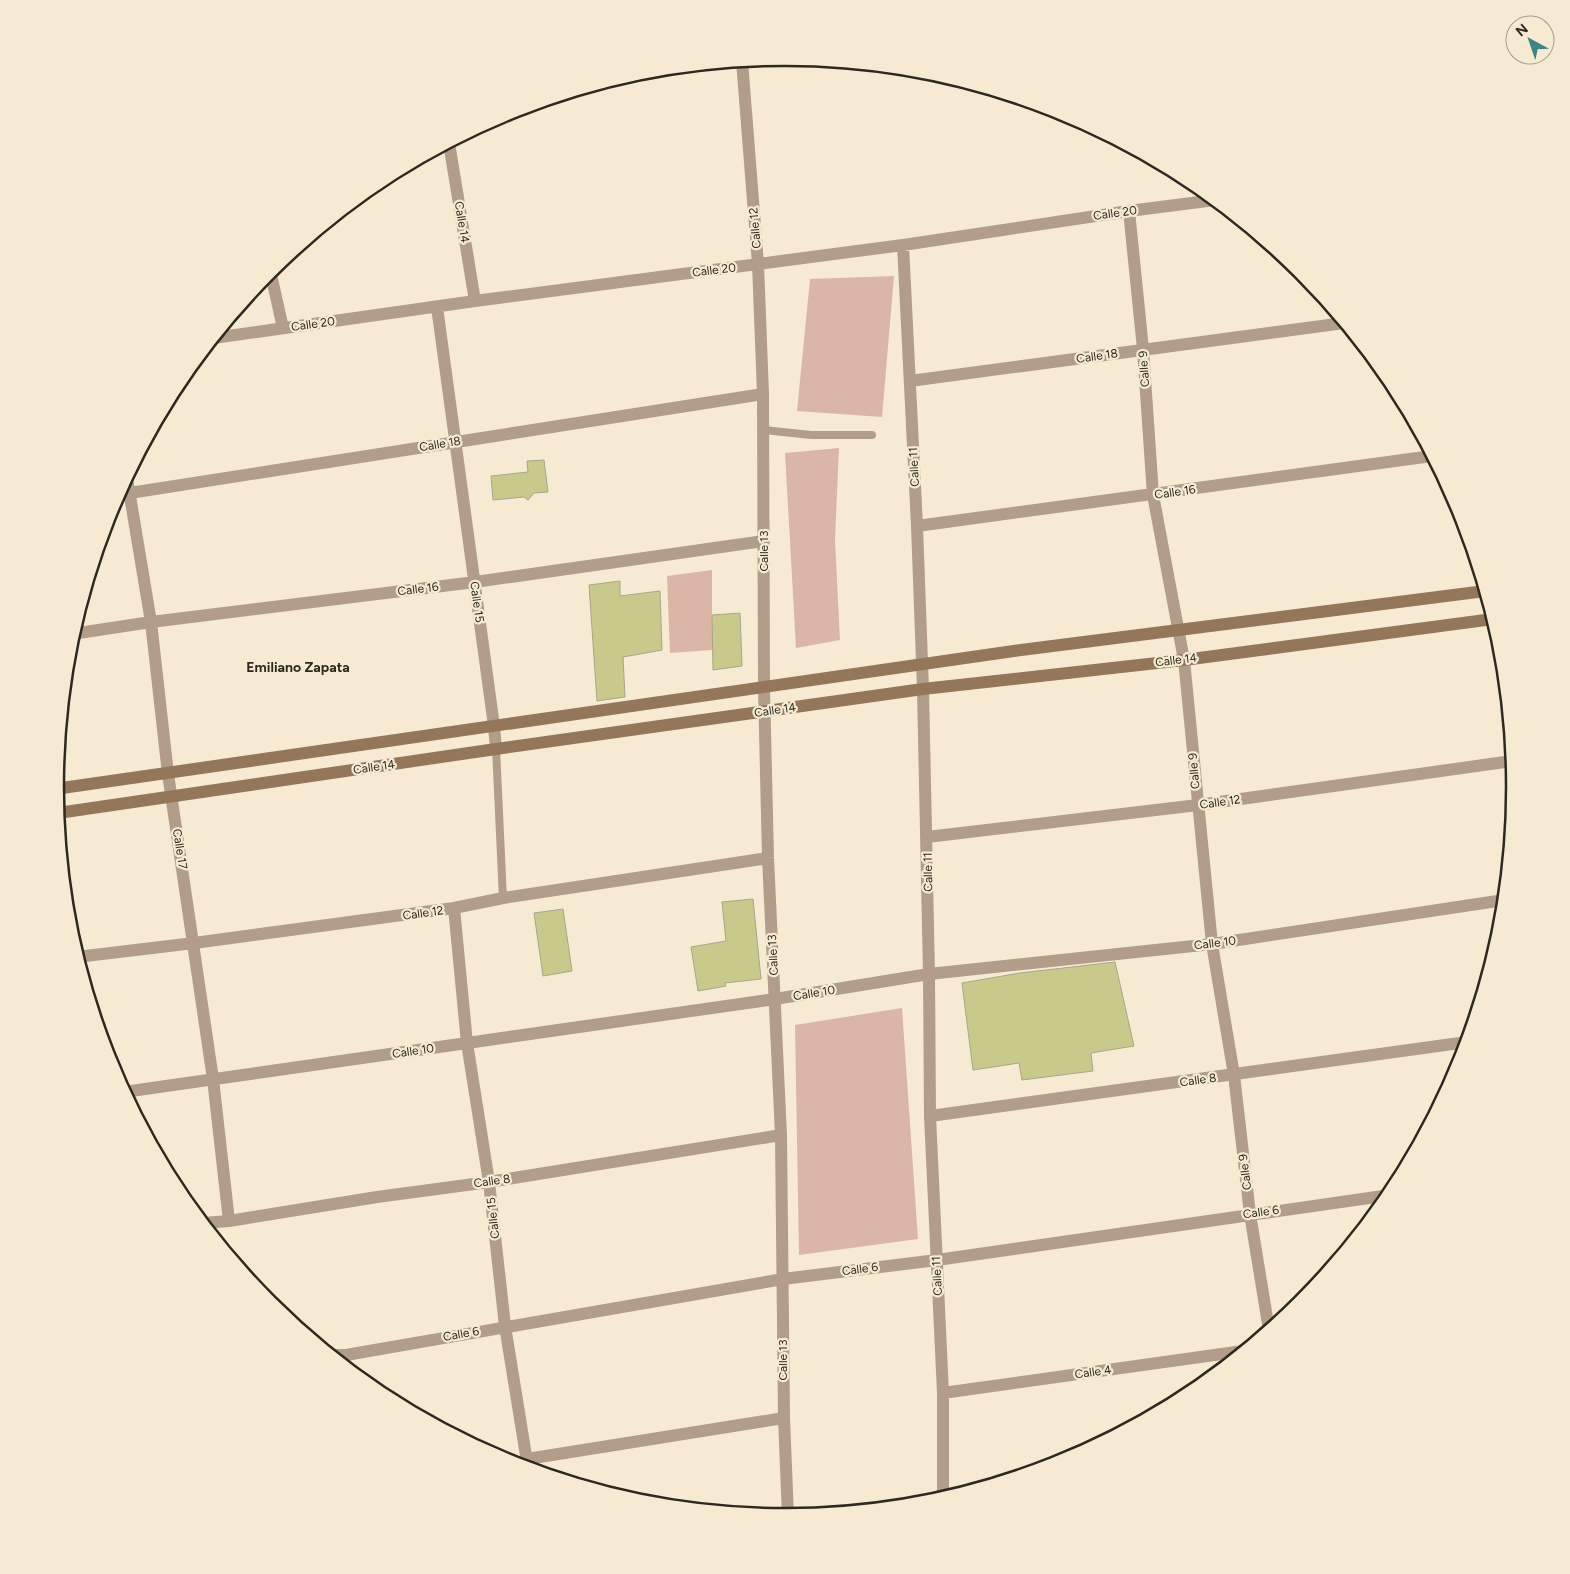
<svg xmlns="http://www.w3.org/2000/svg" width="1570" height="1574" viewBox="0 0 1570 1574" font-family="Figtree,sans-serif">
	<style>
		.green { fill: #dbb6a7 }
		.building { fill: #c9c98c; stroke: #a6a68d }
		.lines { fill: none; stroke-linecap: round; stroke-linejoin: round }
		.lane { stroke: #b19d8a; stroke-width: 8 }
		.street { stroke: #b19d8a; stroke-width: 12 }
		.secondary { stroke: #94765b; stroke-width: 12 }
		.labels { text-anchor: middle; dominant-baseline: central; stroke-width: 4.5; stroke-linejoin: round; paint-order: stroke }
		.street-label { font-size: 12px; fill: #2e2920; stroke: #f6ebd2 }
		.neighbourhood-label { font-size: 14px; font-weight: bold; fill: #2e2920; stroke: #f6ebd2 }
		.rim { fill: none; stroke: #2e2920; stroke-width: 2.5 }
	</style>
	<rect width="100%" height="100%" fill="#f6ebd2"/>
	<path class="green" d="M 894,276 L 882,417 L 797,411 L 810,279 Z
		M 839,448 L 835,540 L 840,640 L 796,648 L 785,453 Z
		M 712,570 L 712,650 L 670,653 L 667,576 Z
		M 902,1008 L 918,1239 L 799,1255 L 795,1025 Z"/>
	<path class="building" d="M 544,460 L 548,492 L 534,493 L 528,500 L 524,497 L 493,500 L 491,476 L 528,472 L 527,461 Z
		M 620,581 L 620,596 L 660,591 L 662,650 L 623,657 L 625,697 L 597,701 L 589,585 Z
		M 740,613 L 742,666 L 713,670 L 712,615 Z
		M 753,899 L 761,979 L 725,983 L 726,986 L 698,991 L 691,947 L 726,941 L 722,902 Z
		M 563,909 L 572,971 L 543,976 L 534,913 Z
		M 1115,962 L 1134,1046 L 1091,1053 L 1093,1071 L 1022,1080 L 1019,1063 L 973,1070 L 962,983 L 1020,973 Z"/>
	<g class="lines">
		<path class="lane" d="M 764,430 L 811,435 L 872,435
			M 496,749 L 503,898"/>
		<path class="street" d="M 742,61 L 758,264 L 763,394 L 764,688 L 768,858 L 781,1135 L 784,1418 L 788,1517
			M 449,143 L 475,301
			M 1129,211 L 1143,349 L 1153,495 L 1184,660 L 1212,944 L 1234,1075 L 1250,1214 L 1269,1330
			M 903,245 L 917,526 L 923,689 L 929,974 L 930,1116 L 943,1393 L 943,1498
			M 270,270 L 283,328
			M 437,307 L 494,726 L 496,749
			M 214,338 L 475,301 L 903,245 L 1129,211 L 1215,200
			M 910,381 L 1344,323
			M 127,478 L 151,622 L 168,774 L 213,1079 L 229,1221
			M 117,495 L 763,394
			M 917,526 L 1432,456
			M 72,634 L 151,622 L 475,582 L 764,541
			M 927,837 L 1198,805 L 1512,761
			M 454,908 L 467,1043 L 489,1182 L 505,1326 L 528,1468
			M 77,957 L 194,943 L 454,908 L 503,898 L 768,858
			M 124,1092 L 775,999 L 929,974 L 1212,944 L 1504,900
			M 930,1116 L 1467,1042
			M 203,1223 L 229,1221 L 377,1197 L 489,1182 L 781,1135
			M 332,1355 L 346,1355 L 783,1279 L 937,1260 L 1390,1195
			M 943,1393 L 1243,1351
			M 527,1459 L 784,1418"/>
		<path class="secondary" d="M 1499,638 L 1502,656
			M 55,789 L 1021,650 L 1485,591
			M 58,813 L 496,749 L 923,689 L 1184,660 L 1493,619"/>
	</g>
	<g class="labels">
		<g class="street-label">
			<text transform="translate(1115 213) rotate(-8)">Calle 20</text>
			<text transform="translate(462 222) rotate(81)">Calle 14</text>
			<text transform="translate(755 228) rotate(-95)">Calle 12</text>
			<text transform="translate(714 270) rotate(-7)">Calle 20</text>
			<text transform="translate(313 324) rotate(-8)">Calle 20</text>
			<text transform="translate(1097 356) rotate(-8)">Calle 18</text>
			<text transform="translate(1144 369) rotate(-94)">Calle 9</text>
			<text transform="translate(440 444) rotate(-9)">Calle 18</text>
			<text transform="translate(914 467) rotate(-93)">Calle 11</text>
			<text transform="translate(1175 492) rotate(-8)">Calle 16</text>
			<text transform="translate(764 551) rotate(-90)">Calle 13</text>
			<text transform="translate(418 589) rotate(-7)">Calle 16</text>
			<text transform="translate(477 602) rotate(82)">Calle 15</text>
			<text transform="translate(1176 660) rotate(-7)">Calle 14</text>
			<text transform="translate(775 710) rotate(-8)">Calle 14</text>
			<text transform="translate(374 767) rotate(-8)">Calle 14</text>
			<text transform="translate(1194 771) rotate(-95)">Calle 9</text>
			<text transform="translate(1220 802) rotate(-8)">Calle 12</text>
			<text transform="translate(180 849) rotate(81)">Calle 17</text>
			<text transform="translate(928 872) rotate(-91)">Calle 11</text>
			<text transform="translate(423 913) rotate(-8)">Calle 12</text>
			<text transform="translate(1215 943) rotate(-7)">Calle 10</text>
			<text transform="translate(773 955) rotate(-93)">Calle 13</text>
			<text transform="translate(814 993) rotate(-9)">Calle 10</text>
			<text transform="translate(413 1051) rotate(-8)">Calle 10</text>
			<text transform="translate(1198 1080) rotate(-8)">Calle 8</text>
			<text transform="translate(1245 1172) rotate(-97)">Calle 9</text>
			<text transform="translate(492 1181) rotate(-8)">Calle 8</text>
			<text transform="translate(1261 1212) rotate(-8)">Calle 6</text>
			<text transform="translate(493 1218) rotate(-96)">Calle 15</text>
			<text transform="translate(860 1269) rotate(-7)">Calle 6</text>
			<text transform="translate(937 1276) rotate(-93)">Calle 11</text>
			<text transform="translate(461 1334) rotate(-10)">Calle 6</text>
			<text transform="translate(783 1360) rotate(-90)">Calle 13</text>
			<text transform="translate(1093 1372) rotate(-8)">Calle 4</text>
		</g>
		<g class="neighbourhood-label">
			<text x="298" y="667">Emiliano Zapata</text>
		</g>
	</g>
	<path d="M0 0H1570V1574H0ZM64 787a721 721 0 1 1 1442 0a721 721 0 1 1-1442 0Z" fill="#f6ebd2" fill-rule="evenodd"/>
	<path class="rim" d="M64 787a721 721 0 1 1 1442 0a721 721 0 1 1-1442 0Z"/>
	<g transform="translate(1530 40) rotate(320)"><circle r="24" fill="#f6ebd2" stroke="#a69d8b"/>
	<path d="M0-4L9 19L0 12L-9 19Z" fill="#3d8584"/>
	<text y="-8" font-size="14" font-weight="bold" text-anchor="middle" fill="#2e2920">N</text>
	</g>
</svg>
